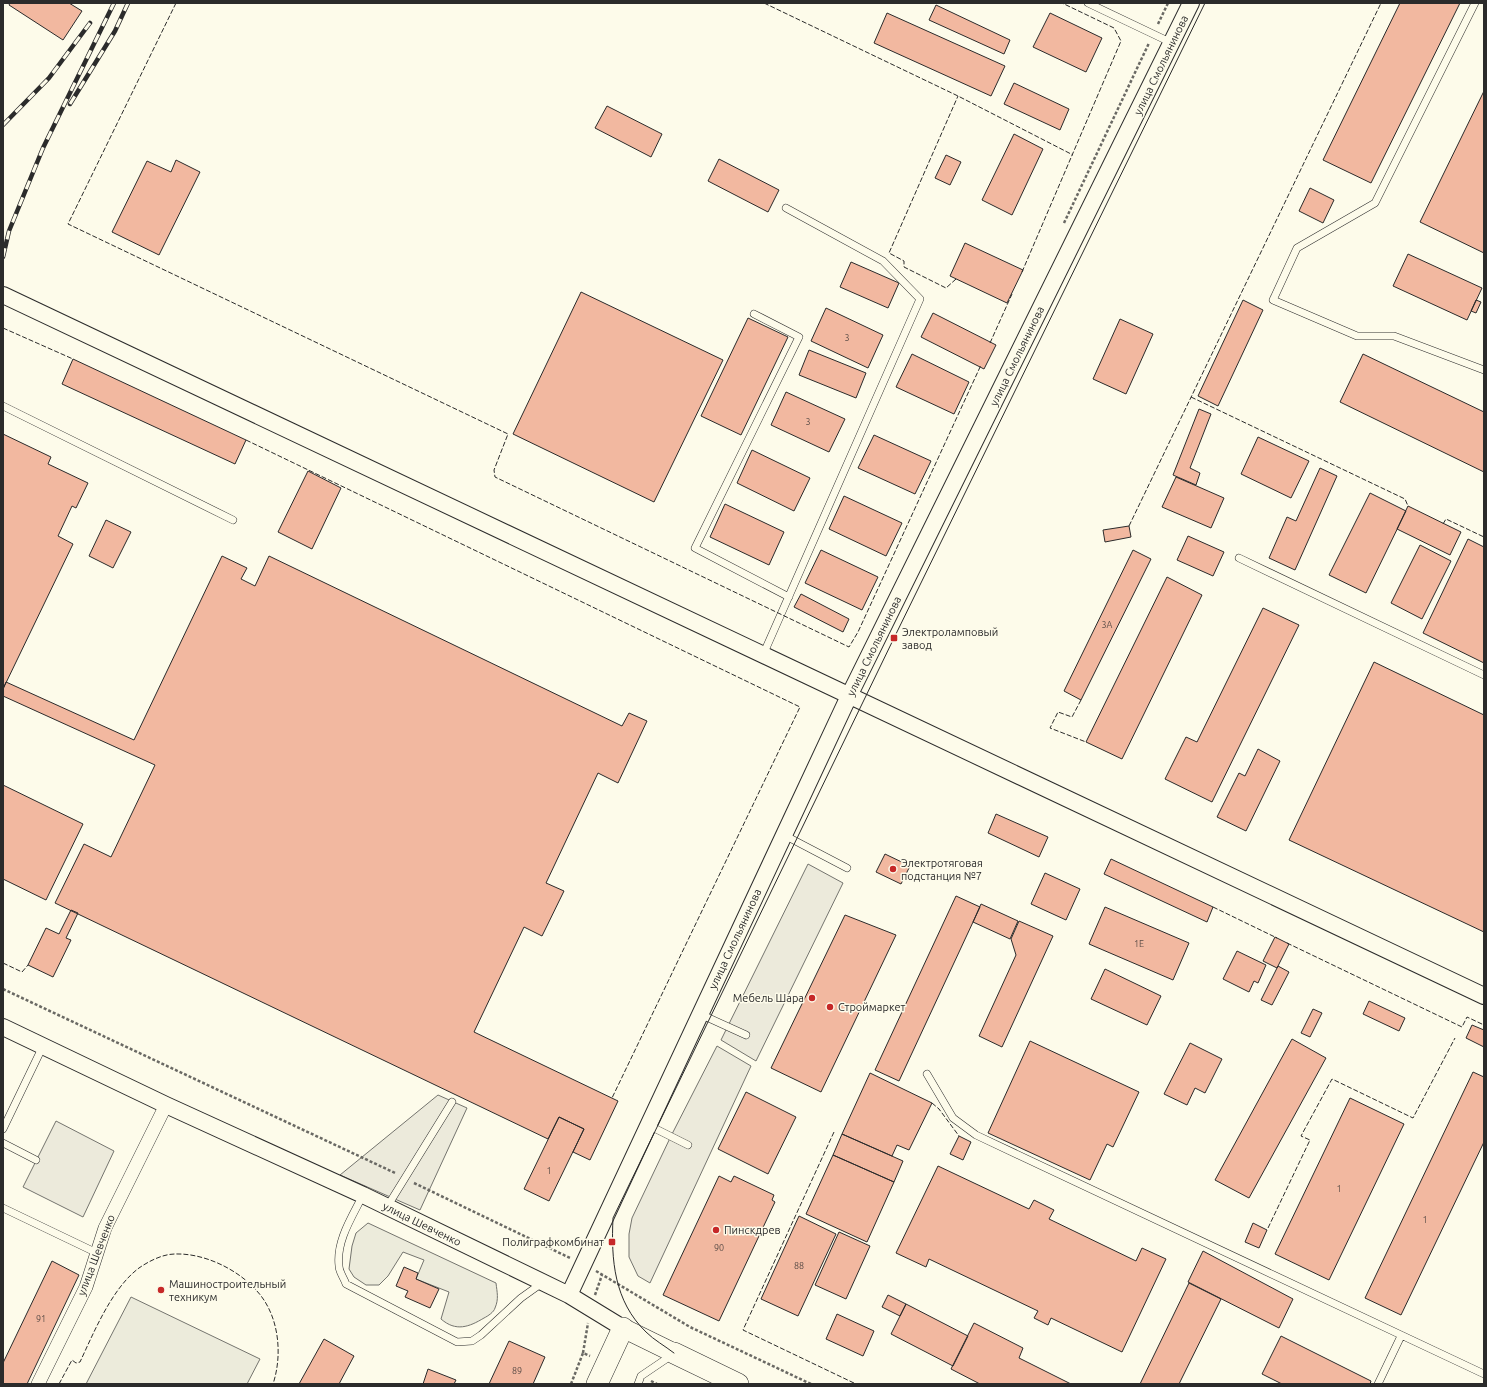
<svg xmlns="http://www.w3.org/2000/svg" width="1487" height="1387" viewBox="0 0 1487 1387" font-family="Ubuntu,sans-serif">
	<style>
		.green { fill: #ecebdb; stroke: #74746e }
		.parking { fill: #eceadb; stroke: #74746e }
		.building { fill: #f2b8a0; stroke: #2b2b2b }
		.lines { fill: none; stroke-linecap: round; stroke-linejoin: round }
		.service-casing { stroke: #2b2b2b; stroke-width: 8 }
		.minor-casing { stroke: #2b2b2b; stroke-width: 14 }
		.tertiary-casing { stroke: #2b2b2b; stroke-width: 18 }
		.secondary-casing { stroke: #2b2b2b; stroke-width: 20 }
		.primary-casing { stroke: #2b2b2b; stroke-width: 22 }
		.path { stroke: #6a6964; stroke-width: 2.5; stroke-dasharray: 3 2; stroke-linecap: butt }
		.service { stroke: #fdfbea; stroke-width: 7 }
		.minor { stroke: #fdfbea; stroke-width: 13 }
		.tertiary { stroke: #fdfbea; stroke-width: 16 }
		.secondary { stroke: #fdfbea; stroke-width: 19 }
		.primary { stroke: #fdfbea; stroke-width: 21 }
		.tram { stroke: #2b2b2b; stroke-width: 1 }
		.rail-casing { stroke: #2b2b2b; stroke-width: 4.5 }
		.rail { stroke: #fdfbea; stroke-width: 3; stroke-dasharray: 9; stroke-linecap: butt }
		.fence { stroke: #2b2b2b; stroke-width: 1; stroke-dasharray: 5 2; stroke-linecap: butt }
		.poi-dot { fill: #c62828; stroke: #fdfbea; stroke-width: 1.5 }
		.labels { text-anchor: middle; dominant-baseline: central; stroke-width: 3; stroke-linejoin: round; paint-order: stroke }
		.number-label { font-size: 9px; fill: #5d4e48 }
		.street-label { font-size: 11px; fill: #2b2b2b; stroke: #fdfbea }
		.poi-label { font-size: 11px; fill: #2b2b2b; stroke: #fdfbea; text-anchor: start }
	</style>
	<rect width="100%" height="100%" fill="#fdfbea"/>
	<path class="green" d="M 368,1223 L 496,1283 C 497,1292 499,1299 495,1308 C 494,1312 488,1316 484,1318 C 469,1327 456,1332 441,1319 L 449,1292 L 416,1279 L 424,1260 L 403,1252 L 388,1276 L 379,1285 L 366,1285 L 354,1277 L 349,1269 L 352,1246 L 356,1233 Z
		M 131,1297 L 260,1359 L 247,1384 L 86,1384 Z"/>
	<path class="parking" d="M 808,864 L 843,883 L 756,1061 L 721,1040 Z
		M 717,1046 L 751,1066 L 650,1283 L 638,1276 L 629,1257 L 629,1234 L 632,1218 L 671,1136 Z
		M 438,1095 L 467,1108 L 420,1210 L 340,1175 Z
		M 56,1121 L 114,1151 L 83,1217 L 23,1187 Z"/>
	<path class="building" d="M 10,3 L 69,3 L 82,11 L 63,40 L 9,5 Z
		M 1400,3 L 1460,3 L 1371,183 L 1323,160 Z
		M 936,5 L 1010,40 L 1004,54 L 929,20 Z
		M 887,13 L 1005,66 L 991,96 L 874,43 Z
		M 1050,13 L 1102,38 L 1086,72 L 1033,47 Z
		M 1014,83 L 1069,109 L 1060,130 L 1004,104 Z
		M 1484,91 L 1484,253 L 1420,222 Z
		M 607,106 L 662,134 L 651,157 L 595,128 Z
		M 1014,134 L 1043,149 L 1012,215 L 982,200 Z
		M 946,155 L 961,162 L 950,185 L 935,178 Z
		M 719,159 L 779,190 L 768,212 L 708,181 Z
		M 176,160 L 200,172 L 159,255 L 112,232 L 147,161 L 171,172 Z
		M 1310,188 L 1334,200 L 1323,223 L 1299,211 Z
		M 965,243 L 1023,270 L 1007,303 L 950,276 Z
		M 1408,254 L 1482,288 L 1467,320 L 1393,286 Z
		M 851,262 L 899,283 L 888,308 L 840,287 Z
		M 581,292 L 723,360 L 654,502 L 513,434 Z
		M 1243,300 L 1263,310 L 1218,406 L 1198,396 Z
		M 1476,300 L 1481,302 L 1476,313 L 1471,311 Z
		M 826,308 L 883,335 L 868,368 L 811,341 Z
		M 933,313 L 996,345 L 984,369 L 921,337 Z
		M 748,318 L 788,337 L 741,435 L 701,416 Z
		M 1120,319 L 1153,334 L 1126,394 L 1093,379 Z
		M 809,350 L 866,373 L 856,398 L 799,375 Z
		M 912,354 L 969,382 L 954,414 L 896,387 Z
		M 1363,354 L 1484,412 L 1484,472 L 1340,402 Z
		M 73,359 L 246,440 L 235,464 L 62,384 Z
		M 786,392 L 845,419 L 829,452 L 771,425 Z
		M 1199,409 L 1211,414 L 1190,468 L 1200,473 L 1196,485 L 1173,475 Z
		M 3,434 L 51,457 L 48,464 L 88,483 L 76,508 L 72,506 L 58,536 L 73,544 L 3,689 Z
		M 874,435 L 931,461 L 915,494 L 858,468 Z
		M 1258,437 L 1309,461 L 1291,498 L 1241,474 Z
		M 752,450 L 810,478 L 794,511 L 737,483 Z
		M 1320,468 L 1337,476 L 1295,570 L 1269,558 L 1287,517 L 1296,521 Z
		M 308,471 L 341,488 L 312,549 L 278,532 Z
		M 1176,477 L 1224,498 L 1211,528 L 1162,507 Z
		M 1370,493 L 1406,511 L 1366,593 L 1329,575 Z
		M 844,496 L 902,523 L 886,556 L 829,529 Z
		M 725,504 L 784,532 L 769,565 L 710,537 Z
		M 1408,506 L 1461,532 L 1450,555 L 1397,529 Z
		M 106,520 L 131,532 L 113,568 L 89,556 Z
		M 1129,526 L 1131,537 L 1105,542 L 1103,530 Z
		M 1188,536 L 1224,552 L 1213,576 L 1177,560 Z
		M 1468,539 L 1484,547 L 1484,663 L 1423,633 Z
		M 1420,545 L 1451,561 L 1422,619 L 1391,603 Z
		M 821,550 L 878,577 L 862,610 L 805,583 Z
		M 1133,550 L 1151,559 L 1081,700 L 1064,691 Z
		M 222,556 L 247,568 L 241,579 L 255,586 L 269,556 L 622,726 L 629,713 L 647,721 L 618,783 L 598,773 L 546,883 L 564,891 L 542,936 L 524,927 L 474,1032 L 618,1101 L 590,1160 L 573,1152 L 584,1129 L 559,1117 L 548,1139 L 55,903 L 84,844 L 111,857 L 155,765 L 3,696 L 3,689 L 6,682 L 134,740 Z
		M 1167,577 L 1202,595 L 1122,759 L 1086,742 Z
		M 801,594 L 849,619 L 843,632 L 794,607 Z
		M 1263,608 L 1299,625 L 1212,802 L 1165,779 L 1186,737 L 1197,742 Z
		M 1374,662 L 1484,715 L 1484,932 L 1289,840 Z
		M 1258,749 L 1280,761 L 1246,831 L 1217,817 L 1239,773 L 1245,776 Z
		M 3,785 L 83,824 L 46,900 L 3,879 Z
		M 996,814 L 1048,837 L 1039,857 L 988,833 Z
		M 885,854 L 910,866 L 901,884 L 876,872 Z
		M 1111,859 L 1213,907 L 1207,922 L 1104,874 Z
		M 1045,873 L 1080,889 L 1066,920 L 1031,904 Z
		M 956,896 L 980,907 L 899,1081 L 875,1070 Z
		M 981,904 L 1018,921 L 1010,939 L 973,922 Z
		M 1105,907 L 1189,943 L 1173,980 L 1089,944 Z
		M 71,910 L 78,913 L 66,938 L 71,940 L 53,977 L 28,965 L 46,928 L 59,934 Z
		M 845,915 L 896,935 L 821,1092 L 771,1068 Z
		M 1019,921 L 1053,936 L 1002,1047 L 979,1036 L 1016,955 L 1011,939 Z
		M 1275,937 L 1289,944 L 1277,968 L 1263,961 Z
		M 1237,951 L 1266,965 L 1258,983 L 1254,981 L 1249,992 L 1223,979 Z
		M 1278,966 L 1289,972 L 1272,1005 L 1261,1000 Z
		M 1105,969 L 1161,996 L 1147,1025 L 1091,999 Z
		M 1369,1001 L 1405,1018 L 1399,1031 L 1363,1014 Z
		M 1313,1009 L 1322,1013 L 1310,1037 L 1301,1033 Z
		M 1472,1025 L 1484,1030 L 1484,1047 L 1466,1038 Z
		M 1292,1039 L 1326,1058 L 1249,1198 L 1215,1180 Z
		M 1030,1041 L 1139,1092 L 1113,1147 L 1107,1144 L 1090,1180 L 988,1133 Z
		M 1190,1043 L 1222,1059 L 1205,1093 L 1195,1088 L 1187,1105 L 1164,1094 Z
		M 1473,1072 L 1484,1077 L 1484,1142 L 1401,1315 L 1365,1298 Z
		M 870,1073 L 932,1103 L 909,1150 L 897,1145 L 892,1156 L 842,1134 Z
		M 746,1092 L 796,1117 L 768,1174 L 718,1149 Z
		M 1350,1098 L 1404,1124 L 1329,1280 L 1275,1254 Z
		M 559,1117 L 584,1129 L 549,1201 L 524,1189 Z
		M 842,1134 L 903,1161 L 894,1182 L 833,1155 Z
		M 959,1136 L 971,1142 L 963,1160 L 950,1154 Z
		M 833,1155 L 894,1182 L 867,1242 L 806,1214 Z
		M 938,1166 L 1029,1209 L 1034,1200 L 1054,1210 L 1049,1219 L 1136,1261 L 1142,1248 L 1166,1259 L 1122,1352 L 1051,1318 L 1048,1325 L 1034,1318 L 1038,1311 L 929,1259 L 926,1267 L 896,1253 Z
		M 719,1176 L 731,1182 L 734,1176 L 774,1195 L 772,1200 L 775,1202 L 719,1321 L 663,1295 Z
		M 799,1216 L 836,1234 L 798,1316 L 761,1299 Z
		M 1253,1223 L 1267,1230 L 1259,1248 L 1245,1242 Z
		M 839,1232 L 870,1246 L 846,1299 L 815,1285 Z
		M 1203,1251 L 1293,1299 L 1279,1328 L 1188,1282 Z
		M 52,1261 L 79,1275 L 27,1384 L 3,1384 L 3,1363 Z
		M 404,1267 L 418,1273 L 416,1279 L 439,1289 L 430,1308 L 405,1297 L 408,1291 L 396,1286 Z
		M 1189,1283 L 1221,1299 L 1179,1384 L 1140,1384 Z
		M 888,1295 L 906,1304 L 900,1316 L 882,1307 Z
		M 906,1304 L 968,1336 L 953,1366 L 891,1334 Z
		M 837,1314 L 874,1331 L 863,1356 L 826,1339 Z
		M 974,1323 L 1023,1348 L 1019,1358 L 1071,1384 L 980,1384 L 951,1369 Z
		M 1281,1336 L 1371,1381 L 1370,1384 L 1282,1384 L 1262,1374 Z
		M 324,1339 L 354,1356 L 339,1384 L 299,1384 Z
		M 509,1341 L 545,1357 L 533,1384 L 489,1384 Z
		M 428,1369 L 456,1380 L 454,1384 L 423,1384 Z"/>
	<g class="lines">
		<g class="service-casing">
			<path id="service" d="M 1088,3 L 1172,43
				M 1475,3 L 1375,203 L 1297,248 L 1273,300 L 1357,336 L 1394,336 L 1484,370
				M 754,314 L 799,337 L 695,548 L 789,597
				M 3,406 L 233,520
				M 1239,558 L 1484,675
				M 763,655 L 920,299 L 883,261 L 786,208
				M 784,835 L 847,868
				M 700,1014 L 746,1035
				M 927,1074 L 953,1118 L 976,1135 L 1484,1374
				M 648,1125 L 688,1145
				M 3,1129 L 43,1046
				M 3,1143 L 36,1160
				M 363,1195 C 352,1217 336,1241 339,1266 C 339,1272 344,1278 346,1284 L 457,1342 L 472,1341 L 481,1335 L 521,1298 L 542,1283
				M 387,1207 L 452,1102
				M 3,1208 L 97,1253
				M 638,1384 L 641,1376 L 672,1355
				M 1378,1384 L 1401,1336"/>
		</g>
		<g class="minor-casing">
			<path id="minor" d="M 38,1384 L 86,1287 L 105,1228 L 166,1105"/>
		</g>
		<g class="tertiary-casing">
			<path id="tertiary" d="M 3,295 L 1484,996
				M 3,1027 L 166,1105 L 363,1195 L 569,1295 L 623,1328
				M 569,1295 L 849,696 L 1191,3"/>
		</g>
		<g class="secondary-casing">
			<path id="secondary" d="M 623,1328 L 674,1353"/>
		</g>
		<g class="primary-casing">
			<path id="primary" d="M 674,1353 L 738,1384
				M 597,1384 L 623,1328"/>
		</g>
		<path class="path" d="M 1158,24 L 1168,3
			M 1064,223 L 1149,43
			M 3,989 L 395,1173
			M 414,1183 L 570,1258
			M 596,1271 L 690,1327 L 811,1384
			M 595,1295 L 602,1275
			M 583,1353 L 588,1323
			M 651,1381 L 657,1384
			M 571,1384 L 583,1353 L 590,1356"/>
		<use href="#service" class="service"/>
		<use href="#minor" class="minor"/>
		<use href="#tertiary" class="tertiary"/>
		<use href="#secondary" class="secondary"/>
		<use href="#primary" class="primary"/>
		<path class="tram" d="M 674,1353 C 665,1346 654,1340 646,1332 C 614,1301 611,1260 613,1218 L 894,638 L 1205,3"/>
		<g class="rail-casing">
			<path id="rail" d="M 70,104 L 115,31 L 128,3
				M 3,125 L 49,78 L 90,23
				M 3,257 L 9,231 L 43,148 L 114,3"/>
		</g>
		<use href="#rail" class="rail"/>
		<path class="fence" d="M 176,3 L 68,224 L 508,434 L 494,470 L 495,477 L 849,647 L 858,632 L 981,365
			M 764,3 L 958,96 L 1073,155
			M 1022,272 L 1121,41 L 1114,28 L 1062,3
			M 956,279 L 946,288 L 904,267 L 904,261 L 889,253 L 958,96
			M 3,328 L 73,359
			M 990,343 L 1012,294
			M 1191,397 L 1405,499 L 1408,506
			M 246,440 L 800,707 L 612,1098
			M 1443,524 L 1446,519 L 1484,537
			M 1129,526 L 1381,3
			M 1081,700 L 1072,717 L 1058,712 L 1050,728 L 1086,742
			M 1213,907 L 1277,938
			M 1287,943 L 1462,1027 L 1467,1017 L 1484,1025
			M 3,963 L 22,972 L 28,965
			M 932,1103 L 939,1109 L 959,1136
			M 834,1132 L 743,1330 L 856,1384
			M 1268,1228 L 1310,1140 L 1301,1136 L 1332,1079 L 1413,1118 L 1455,1038
			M 59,1384 L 72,1360 L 76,1363 L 80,1362 C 94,1332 112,1288 139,1268 C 149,1261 163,1254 175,1254 C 204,1253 237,1269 256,1290 C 279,1314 283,1354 273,1384"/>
	</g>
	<g class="poi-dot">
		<rect x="890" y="634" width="8" height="8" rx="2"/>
		<circle cx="893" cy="869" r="4"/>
		<circle cx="812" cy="998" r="4"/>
		<circle cx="830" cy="1007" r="4"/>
		<circle cx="716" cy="1230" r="4"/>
		<rect x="608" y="1238" width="8" height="8" rx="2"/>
		<circle cx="161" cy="1290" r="4"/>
	</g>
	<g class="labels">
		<g class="number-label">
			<text x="847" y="338">3</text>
			<text x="808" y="422">3</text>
			<text x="1107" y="625">3А</text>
			<text x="1139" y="944">1Е</text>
			<text x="549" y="1171">1</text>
			<text x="1339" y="1189">1</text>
			<text x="1425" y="1220">1</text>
			<text x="719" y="1248">90</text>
			<text x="799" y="1266">88</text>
			<text x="41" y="1319">91</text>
			<text x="517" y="1371">89</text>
		</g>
		<g class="street-label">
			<text transform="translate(1161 65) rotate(-64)">улица Смольянинова</text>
			<text transform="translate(1017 356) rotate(-64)">улица Смольянинова</text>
			<text transform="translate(874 646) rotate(-64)">улица Смольянинова</text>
			<text transform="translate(735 939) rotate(-65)">улица Смольянинова</text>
			<text transform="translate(422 1224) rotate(26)">улица Шевченко</text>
			<text transform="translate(96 1255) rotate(-69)">улица Шевченко</text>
		</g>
		<g class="poi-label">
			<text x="902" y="632">Электроламповый<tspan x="902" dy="13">завод</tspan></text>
			<text x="901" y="863">Электротяговая<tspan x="901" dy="13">подстанция №7</tspan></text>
			<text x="804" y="998" text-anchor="end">Мебель Шара</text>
			<text x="838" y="1007">Строймаркет</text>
			<text x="724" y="1230">Пинскдрев</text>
			<text x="604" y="1242" text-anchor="end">Полиграфкомбинат</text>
			<text x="169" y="1284">Машиностроительный<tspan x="169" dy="13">техникум</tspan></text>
		</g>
	</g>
	<rect width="1487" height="1387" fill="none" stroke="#2b2b2b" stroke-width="8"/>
</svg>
